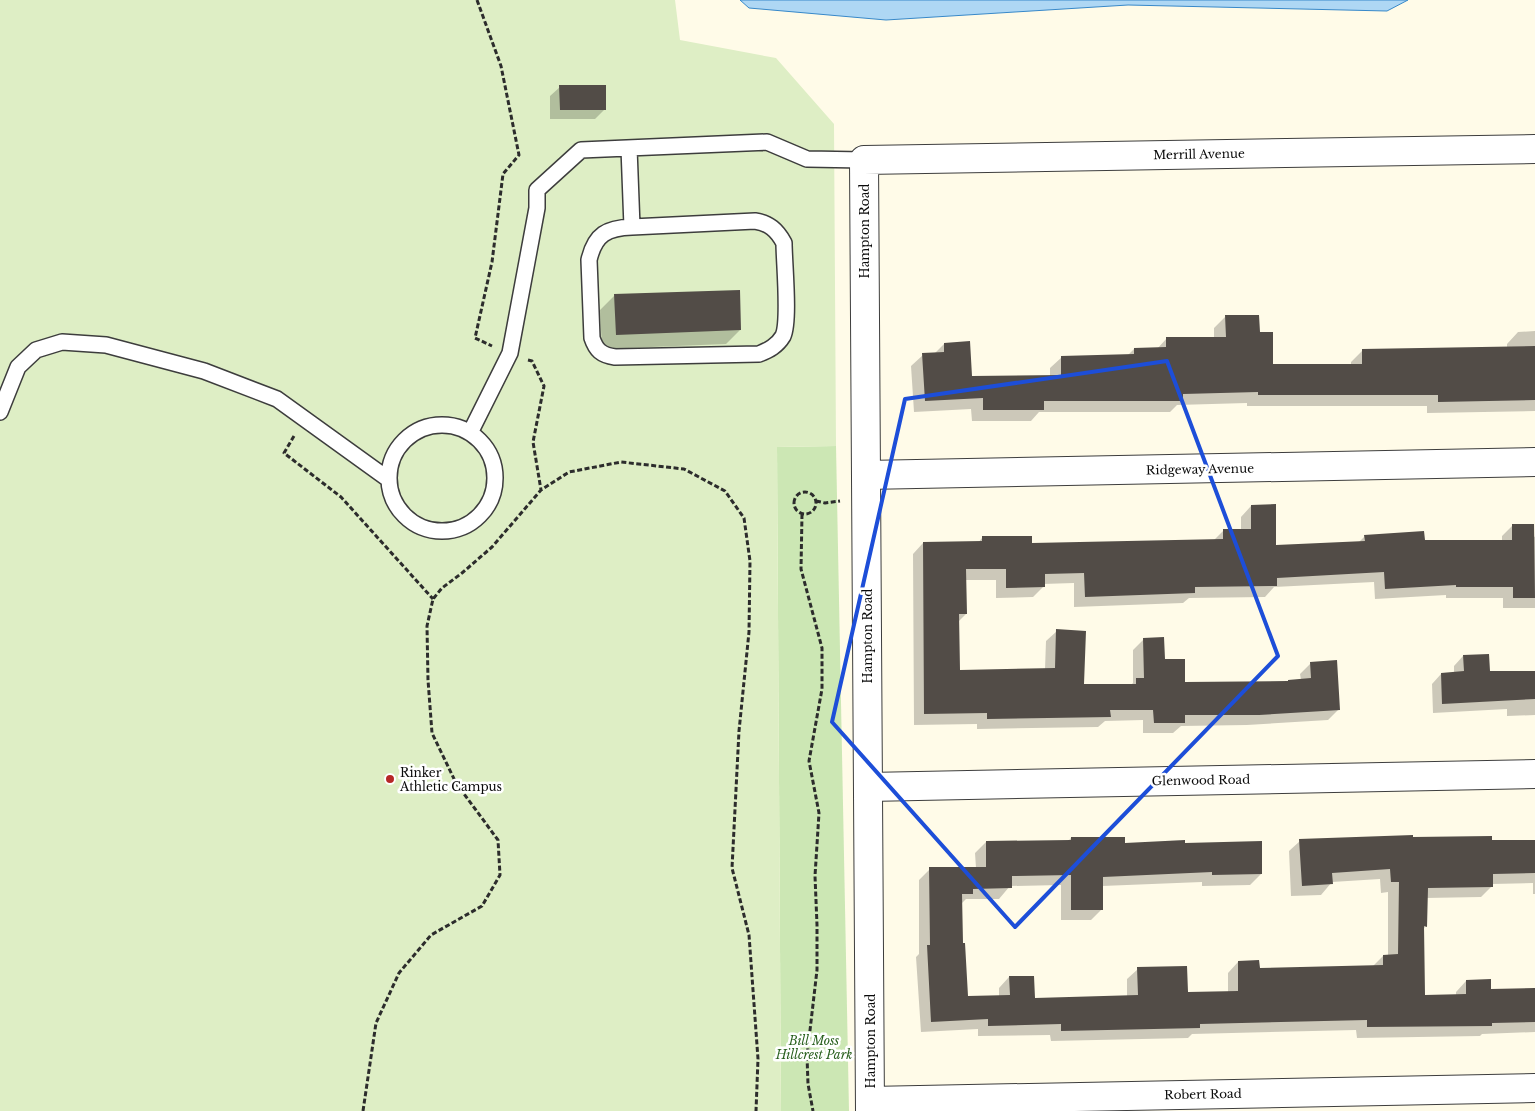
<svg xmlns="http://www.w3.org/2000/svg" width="1535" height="1111" viewBox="0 0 1535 1111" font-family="'Libre Baskerville',serif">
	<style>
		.green { fill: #cce7b4 }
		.pitch { fill: #deeec5 }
		.water { fill: #aed7f4; stroke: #3788c9 }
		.shadow { fill: #0003 }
		.building { fill: #524c47 }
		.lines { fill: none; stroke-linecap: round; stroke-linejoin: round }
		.service-casing { stroke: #3d3d3d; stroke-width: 18 }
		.minor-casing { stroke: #3d3d3d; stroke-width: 30 }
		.path { stroke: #2c2c2c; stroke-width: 3; stroke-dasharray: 5 2.5; stroke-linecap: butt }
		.service { stroke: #fff; stroke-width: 15 }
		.minor { stroke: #fff; stroke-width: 28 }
		.marked { fill: none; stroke: #1d4ed8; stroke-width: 4; stroke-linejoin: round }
		.poi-dot { fill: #b62727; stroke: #fff; stroke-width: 2 }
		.labels { text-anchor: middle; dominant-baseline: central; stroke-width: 5; stroke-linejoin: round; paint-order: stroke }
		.street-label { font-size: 12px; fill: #0a0a0a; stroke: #fff }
		.poi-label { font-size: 12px; fill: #0a0a0a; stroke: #fff; text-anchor: start }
		.park-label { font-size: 12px; font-style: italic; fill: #285f1d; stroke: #fff }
	</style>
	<rect width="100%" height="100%" fill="#fffbe8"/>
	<path class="green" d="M 836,446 L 849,1111 L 781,1111 L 777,447 Z"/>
	<path class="pitch" d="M 0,0 L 675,0 L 680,40 L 776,58 L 834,124 L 836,446 L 777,447 L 781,1111 L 0,1111 Z"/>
	<path class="water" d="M 740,0 L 1408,0 L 1387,11 L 1128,5 L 886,20 L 749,8 Z"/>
	<path class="shadow" d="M 560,87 L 605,109 L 595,119 L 550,119 L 550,96 Z
		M 615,295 L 740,330 L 726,344 L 602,349 L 600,310 Z
		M 1226,316 L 1258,333 L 1272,366 L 1351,365 L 1351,362 L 1362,351 L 1507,348 L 1507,344 L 1518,332 L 1535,331 L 1535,411 L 1427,413 L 1427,406 L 1247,406 L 1247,403 L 1177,405 L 1170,412 L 1039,412 L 1031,421 L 972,421 L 971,409 L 914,412 L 911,366 L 923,355 L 934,354 L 944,344 L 970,377 L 1050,377 L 1050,368 L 1062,357 L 1127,356 L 1134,349 L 1157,349 L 1167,338 L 1214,338 L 1214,328 Z
		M 1251,506 L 1275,547 L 1359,542 L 1365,536 L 1424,541 L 1502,541 L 1502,536 L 1513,525 L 1535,537 L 1535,608 L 1503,608 L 1503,598 L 1446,598 L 1446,595 L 1375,599 L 1374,582 L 1274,587 L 1265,597 L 1189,598 L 1183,603 L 1074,607 L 1074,583 L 1043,584 L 1043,587 L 1033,597 L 996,598 L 996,580 L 965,580 L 966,614 L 958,622 L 958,671 L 1045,669 L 1046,641 L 1057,631 L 1083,686 L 1131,685 L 1133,683 L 1133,650 L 1144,639 L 1184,683 L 1287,682 L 1301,680 L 1300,674 L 1311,663 L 1339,709 L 1328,720 L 1247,725 L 1181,726 L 1173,733 L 1143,733 L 1143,720 L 1105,721 L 1098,727 L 977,729 L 977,724 L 914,725 L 913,554 L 923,543 L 978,543 L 982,538 L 1031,544 L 1214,540 L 1224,530 L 1241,530 L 1241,517 Z
		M 1463,656 L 1488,673 L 1535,672 L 1535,715 L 1507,716 L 1507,709 L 1433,713 L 1432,684 L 1441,674 L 1454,673 L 1454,666 Z
		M 1071,838 L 1123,844 L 1184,844 L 1261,874 L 1250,885 L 1202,886 L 1202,882 L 1102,886 L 1102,909 L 1091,920 L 1061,920 L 1061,885 L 1010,886 L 999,899 L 966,899 L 961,904 L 962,944 L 967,997 L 999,997 L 999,988 L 1009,977 L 1034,999 L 1127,997 L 1127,979 L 1138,969 L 1186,994 L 1228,993 L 1228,973 L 1238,962 L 1258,969 L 1372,967 L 1383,956 L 1388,956 L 1388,892 L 1381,893 L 1380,879 L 1332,882 L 1321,895 L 1291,896 L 1289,851 L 1300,841 L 1412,839 L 1491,842 L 1535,841 L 1535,894 L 1533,894 L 1533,883 L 1492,884 L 1492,886 L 1481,897 L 1426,898 L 1426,926 L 1423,929 L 1424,996 L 1456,995 L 1456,992 L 1466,981 L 1490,990 L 1535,989 L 1535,1032 L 1482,1034 L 1480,1036 L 1357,1038 L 1356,1030 L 1192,1034 L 1188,1038 L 1051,1041 L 1050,1035 L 978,1036 L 978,1029 L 921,1032 L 916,957 L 919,954 L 919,880 L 930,869 L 976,868 L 975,853 L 986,842 L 1068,841 Z"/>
	<path class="building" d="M 559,85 L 606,85 L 606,110 L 560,110 Z
		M 740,290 L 741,330 L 616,335 L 614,294 Z
		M 1225,315 L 1259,315 L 1260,332 L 1273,332 L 1273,364 L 1362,364 L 1362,349 L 1535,346 L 1535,400 L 1438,402 L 1438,395 L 1258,395 L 1258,392 L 1183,394 L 1183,401 L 1044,401 L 1044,410 L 983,410 L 983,398 L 925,401 L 922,353 L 944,352 L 944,343 L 970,341 L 972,376 L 1061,375 L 1061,356 L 1134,354 L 1134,348 L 1166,347 L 1166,337 L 1226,337 Z
		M 1276,504 L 1276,545 L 1365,541 L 1364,535 L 1424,531 L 1425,540 L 1512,540 L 1512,524 L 1534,524 L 1535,598 L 1513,598 L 1513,587 L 1456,587 L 1456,585 L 1385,589 L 1384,572 L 1277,578 L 1277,586 L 1195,587 L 1195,593 L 1085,597 L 1084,573 L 1045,574 L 1045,587 L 1006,588 L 1006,569 L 966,569 L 967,614 L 959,614 L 960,670 L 1055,668 L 1056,629 L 1086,631 L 1084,684 L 1136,684 L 1136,678 L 1144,678 L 1143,638 L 1164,637 L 1165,659 L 1185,659 L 1185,682 L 1288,681 L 1288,680 L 1311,678 L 1310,662 L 1337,660 L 1340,710 L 1259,715 L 1185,715 L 1185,723 L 1154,723 L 1153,710 L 1110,710 L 1111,717 L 987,719 L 987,713 L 924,714 L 923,542 L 982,541 L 982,536 L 1032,536 L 1032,543 L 1223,539 L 1223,529 L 1251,529 L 1251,505 Z
		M 1489,654 L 1490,671 L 1535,671 L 1535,699 L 1442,704 L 1441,673 L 1464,671 L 1463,655 Z
		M 1413,835 L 1413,837 L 1492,836 L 1492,840 L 1535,840 L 1535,873 L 1493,874 L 1493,887 L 1428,888 L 1427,927 L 1424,926 L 1425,995 L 1466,994 L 1466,980 L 1491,979 L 1491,989 L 1535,988 L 1535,1022 L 1492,1023 L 1492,1026 L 1367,1027 L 1367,1020 L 1200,1024 L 1200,1028 L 1061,1031 L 1061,1024 L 988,1026 L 988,1019 L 931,1022 L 927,945 L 930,945 L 929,867 L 986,867 L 986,841 L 1071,840 L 1071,837 L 1125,837 L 1125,843 L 1185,840 L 1185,843 L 1262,841 L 1262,874 L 1212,875 L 1212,872 L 1103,877 L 1103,910 L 1071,910 L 1071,875 L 1012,876 L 1012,888 L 973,889 L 973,894 L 962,894 L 963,943 L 965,943 L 968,996 L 1010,995 L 1009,976 L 1034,976 L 1035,998 L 1138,995 L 1137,967 L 1187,966 L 1188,992 L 1238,991 L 1238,961 L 1259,960 L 1260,968 L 1383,965 L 1383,955 L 1398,954 L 1399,882 L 1391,882 L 1390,869 L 1332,873 L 1333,884 L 1302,886 L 1299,839 Z"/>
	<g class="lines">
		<g class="service-casing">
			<path id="service" d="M 629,148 L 632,227 L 755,221 C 769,223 777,230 784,243 C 784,262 790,321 783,336 C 777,346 769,350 759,354 L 615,357 C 601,355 596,350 592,338 L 589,260 C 595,234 607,228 632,227
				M 0,412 L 18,367 L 36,350 L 62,342 L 106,345 L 204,371 L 277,399 L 388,479
				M389 478a53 53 0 1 1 106 0a53 53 0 1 1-106 0Z
				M 470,433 L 510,353 L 537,208 L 537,190 L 581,150 L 767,142 L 807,159 L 864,160"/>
		</g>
		<g class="minor-casing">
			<path id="minor" d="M 866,475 L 1535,462
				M 868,787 L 1535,774
				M 870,1101 L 1535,1088
				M 870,1111 L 864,160 L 1535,149"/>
		</g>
		<path class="path" d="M 477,0 L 501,66 L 519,155 L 503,174 L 492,262 L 475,338 L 492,346
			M 528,360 L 532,361 L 544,386 L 533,442 L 541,490
			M 294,436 L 284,453 L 341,497 L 433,599
			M794 503a11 11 0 1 1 22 0a11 11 0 1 1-22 0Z
			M 816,501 L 825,503 L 840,501
			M 802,514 L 801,569 L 822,648 L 822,689 L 809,761 L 819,813 L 815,876 L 817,925 L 817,970 L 807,1056 L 808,1084 L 813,1111
			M 363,1111 L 376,1023 L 399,973 L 431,935 L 482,906 L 500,875 L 498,840 L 456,783 L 432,733 L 428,680 L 427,626 L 433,599 L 442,588 L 462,573 L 492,547 L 541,490 L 569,472 L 621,462 L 684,469 L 725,491 L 744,518 L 750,561 L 749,632 L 739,731 L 732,868 L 749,935 L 758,1059 L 756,1111"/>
		<use href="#service" class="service"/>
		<use href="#minor" class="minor"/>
	</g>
	<path class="marked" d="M 1167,361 L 1278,656 L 1015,927 L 832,722 L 905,399 Z"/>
	<circle class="poi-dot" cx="390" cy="779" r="5"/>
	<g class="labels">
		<g class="street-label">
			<text transform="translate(1199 154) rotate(-1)">Merrill Avenue</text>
			<text transform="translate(864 231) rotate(-90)">Hampton Road</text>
			<text transform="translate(1200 469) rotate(-1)">Ridgeway Avenue</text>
			<text transform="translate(867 636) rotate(-90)">Hampton Road</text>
			<text transform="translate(1201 780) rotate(-1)">Glenwood Road</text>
			<text transform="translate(870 1041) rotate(-90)">Hampton Road</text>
			<text transform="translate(1203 1094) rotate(-1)">Robert Road</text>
		</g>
		<g class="poi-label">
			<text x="400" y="772">Rinker<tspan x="400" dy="14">Athletic Campus</tspan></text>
		</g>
		<g class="park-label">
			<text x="814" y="1040">Bill Moss<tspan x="814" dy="14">Hillcrest Park</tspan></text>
		</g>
	</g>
</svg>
